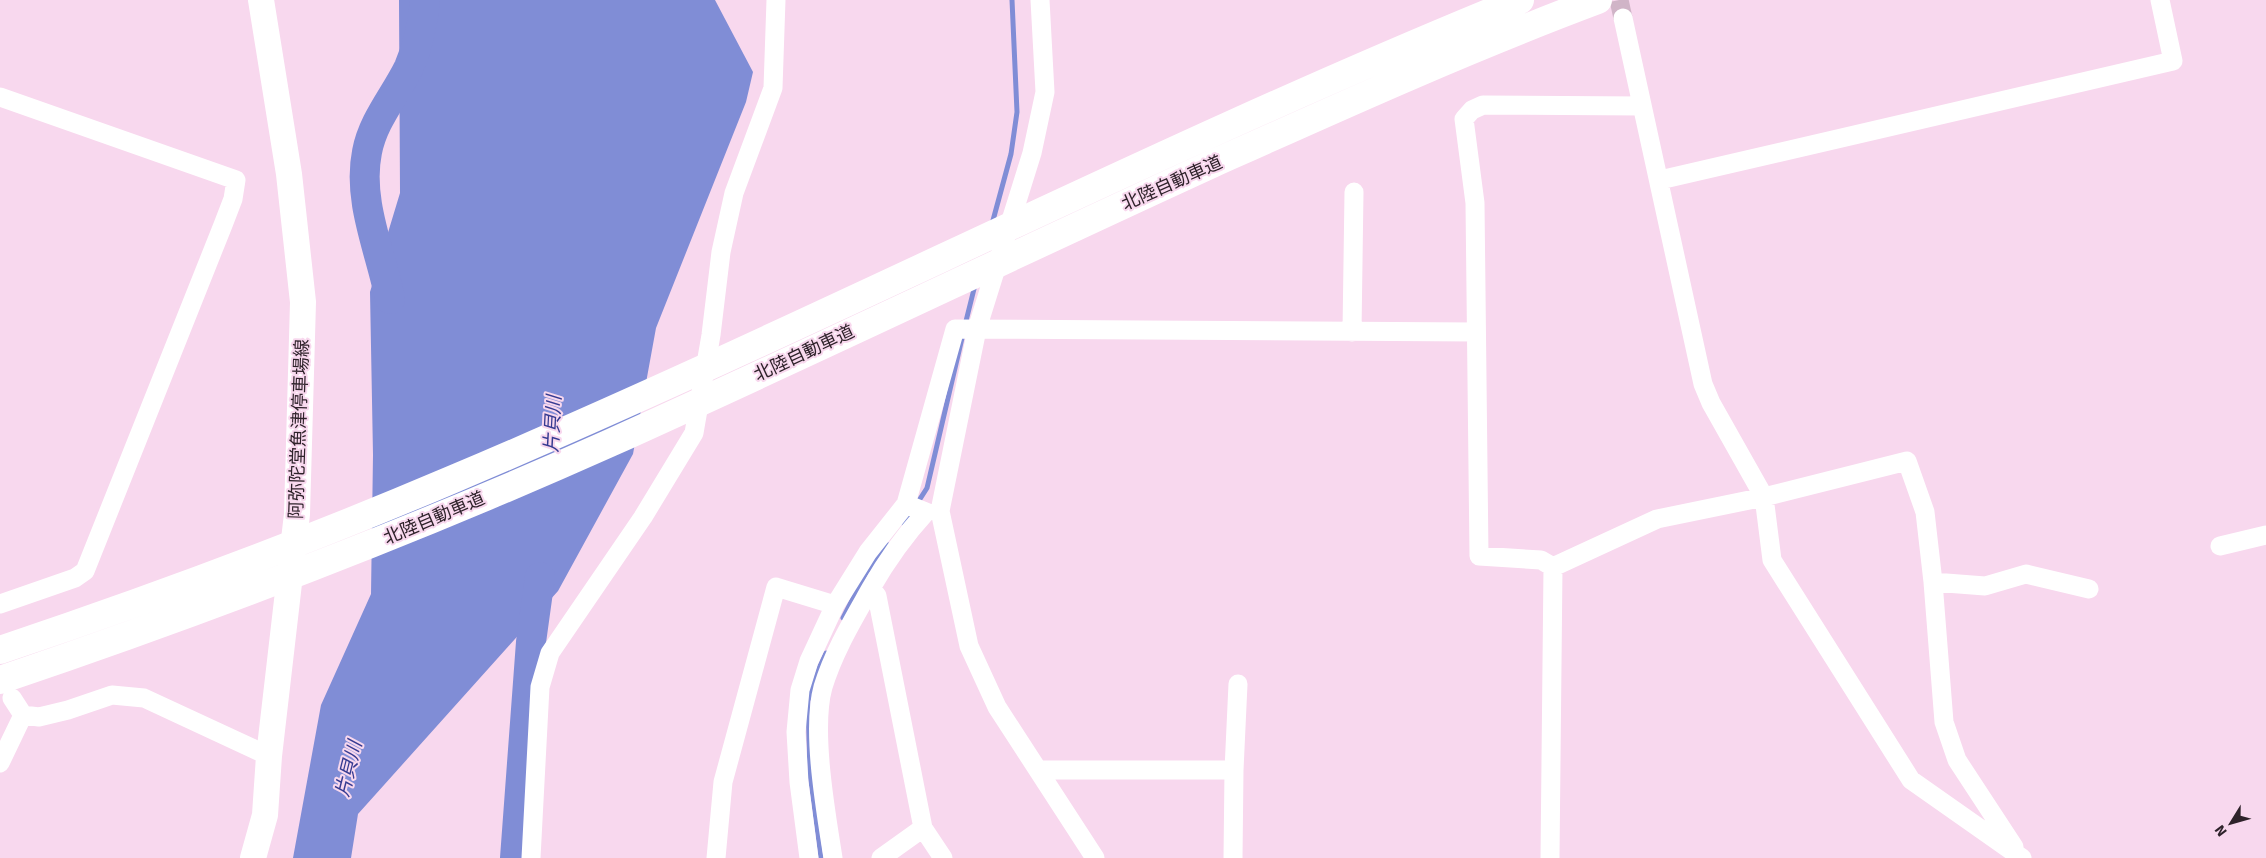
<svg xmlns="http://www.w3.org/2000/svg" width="2266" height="858" viewBox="0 0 2266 858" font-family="Signika,'Noto Sans JP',sans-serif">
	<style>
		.water { fill: #808dd6 }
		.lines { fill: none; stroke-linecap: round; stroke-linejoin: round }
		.stream { stroke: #808dd6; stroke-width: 5 }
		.river { stroke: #808dd6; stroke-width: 30 }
		.street-tunnel { stroke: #d0b4c7; stroke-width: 19; stroke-dasharray: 19 9; stroke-linecap: butt }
		.street { stroke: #fff; stroke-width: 19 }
		.secondary { stroke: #fff; stroke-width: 26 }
		.highway { stroke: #fff; stroke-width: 28 }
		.labels { text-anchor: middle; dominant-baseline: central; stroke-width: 4; stroke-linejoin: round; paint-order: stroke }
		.street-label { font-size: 18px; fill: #2e222a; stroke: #f8d8ee }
		.water-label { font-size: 19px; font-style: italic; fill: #363b91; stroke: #f8d8ee }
	</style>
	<rect width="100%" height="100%" fill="#f8d8ee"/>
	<path class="water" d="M 399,0 L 715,0 L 753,72 L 746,102 L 656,328 L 633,454 L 558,591 L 358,814 L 351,858 L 293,858 L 321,705 L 371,594 L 373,455 L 370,292 L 400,193 Z"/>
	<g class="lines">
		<path class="stream" d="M 992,224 L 1011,154 L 1017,112 L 1012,0
			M 965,325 L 975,285
			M 904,524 L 927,488 L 963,334
			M 843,618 L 866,573 L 888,545
			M 821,858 L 810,774 L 808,701 L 819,668 L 826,653"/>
		<path class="river" d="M 390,299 C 381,252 357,201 367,152 C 373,120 395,96 409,67 C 418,46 423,23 425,0
			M 515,858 L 531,642 L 540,577"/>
		<path class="street-tunnel" d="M 1619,0 L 1623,18"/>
		<path class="street" d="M 1040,0 L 1045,92 L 1032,153 L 977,329 L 940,511 L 969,646 L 997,707 L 1095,858
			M 1623,18 L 1703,384 L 1711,403 L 1764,497 L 1772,560 L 1911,780 L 2022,858
			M 0,97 L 236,180 L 233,199 L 223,225 L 85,571 L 75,578 L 0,604
			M 1660,180 L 2173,61 L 2160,0
			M 1352,332 L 1354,192
			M 2220,546 L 2266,535
			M 1553,567 L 1541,560 L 1479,556 L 1475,203 L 1464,119 L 1472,110 L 1483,105 L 1642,106
			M 1553,567 L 1657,519 L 1764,497 L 1907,461 L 1925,512 L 1933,582 L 1985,586 L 2026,574 L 2089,589
			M 1933,582 L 1944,722 L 1957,760 L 2014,847
			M 871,588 C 887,560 904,536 926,512 L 906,504
			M 12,698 L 23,715 L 39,717 L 68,710 L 112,695 L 144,698 L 269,756
			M 0,763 L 23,715
			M 1038,770 L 1234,770 L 1233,858
			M 1234,770 L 1238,684
			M 531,858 L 540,687 L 550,653 L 643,517 L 694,433 L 711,335 L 721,252 L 734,193 L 773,88 L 776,0
			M 716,858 L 723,782 L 776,587 L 835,605
			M 809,858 L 799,782 L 796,732 L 800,690 L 809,661 L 835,605 L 868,552 L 906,504 L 955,329 L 1476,332
			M 833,858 C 826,813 811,730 823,687 C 834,651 853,620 871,588 L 877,596 L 923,828
			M 881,858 L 923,828 L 943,858
			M 1550,858 L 1553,567"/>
		<path class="secondary" d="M 253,858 L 265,815 L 269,756 L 297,514 L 303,302 L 289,174 L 261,0"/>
		<path class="highway" d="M 0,650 C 152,599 303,543 451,480 C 811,328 1158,147 1520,0
			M 0,680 C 207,610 411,532 610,443 C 812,352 1011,256 1212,164 C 1339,107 1467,49 1598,0"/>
	</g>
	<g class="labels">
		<g class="street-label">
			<text transform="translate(1172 183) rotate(-24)">北陸自動車道</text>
			<text transform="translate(804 353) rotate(-25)">北陸自動車道</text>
			<text transform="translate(299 429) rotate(-88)">阿弥陀堂魚津停車場線</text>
			<text transform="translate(434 518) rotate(-23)">北陸自動車道</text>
		</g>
		<g class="water-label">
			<text transform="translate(553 424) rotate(-87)">片貝川</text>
			<text transform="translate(349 769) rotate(-76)">片貝川</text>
		</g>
	</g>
	<g transform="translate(2231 823) rotate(233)" stroke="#f8d8ee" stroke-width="4" paint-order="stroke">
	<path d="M0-4L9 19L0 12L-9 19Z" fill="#2e222a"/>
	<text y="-8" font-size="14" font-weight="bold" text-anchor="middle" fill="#2e222a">N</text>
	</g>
</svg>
